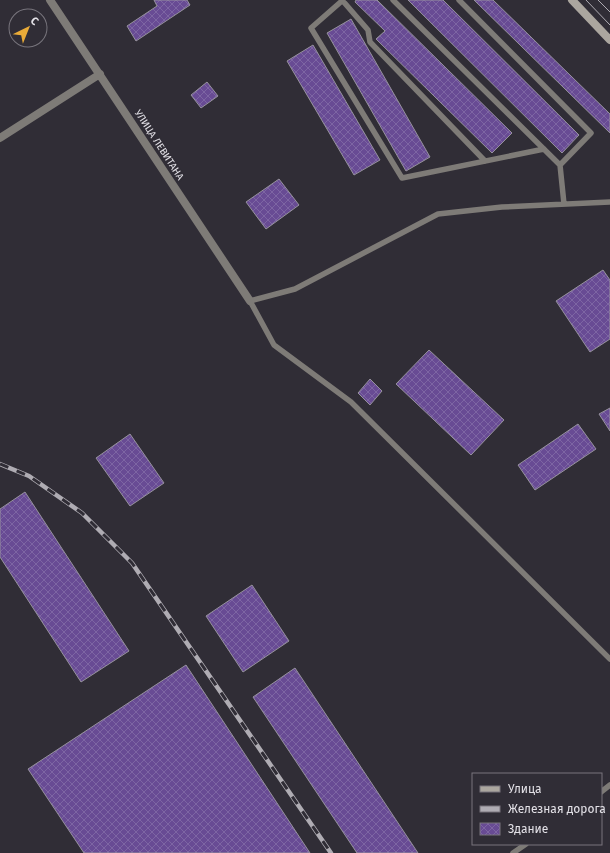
<svg xmlns="http://www.w3.org/2000/svg" width="610" height="853" viewBox="0 0 610 853" font-family="'Fira Sans',sans-serif">
	<style>
		.building { fill: url(#building-cross-hatch); stroke: #96929d }
		.lines { fill: none; stroke-linecap: round; stroke-linejoin: round }
		.lane { stroke: #7e7b77; stroke-width: 5.5 }
		.street { stroke: #7e7b77; stroke-width: 8 }
		.secondary { stroke: #aba69f; stroke-width: 8 }
		.tram { stroke: #afacb3; stroke-width: 1 }
		.rail-casing { stroke: #afacb3; stroke-width: 4.5 }
		.rail { stroke: #302d36; stroke-width: 3; stroke-dasharray: 9; stroke-linecap: butt }
		.labels { text-anchor: middle; dominant-baseline: central; stroke-width: 3; stroke-linejoin: round; paint-order: stroke }
		.street-label { font-size: 10px; fill: #e3e1e7; stroke: #302d36 }
	</style>
	<defs>
		<pattern id="building-cross-hatch" width="8" height="8" patternUnits="userSpaceOnUse"><rect width="8" height="8" fill="#684b94"/><path d="M0 0l8 8M0 8l8-8" fill="none" stroke="#7d65a3"/></pattern>
	</defs>
	<rect width="100%" height="100%" fill="#302d36"/>
	<path class="building" d="M 154,0 L 187,0 L 190,5 L 136,41 L 127,26 L 157,6 Z
		M 356,0 L 377,0 L 512,133 L 492,153 L 376,39 L 385,31 L 355,2 Z
		M 408,0 L 443,0 L 579,135 L 562,153 Z
		M 474,0 L 493,0 L 610,114 L 610,133 Z
		M 351,19 L 430,157 L 406,171 L 327,33 Z
		M 313,45 L 380,160 L 354,175 L 287,61 Z
		M 207,82 L 218,96 L 201,108 L 191,95 Z
		M 279,179 L 299,205 L 266,229 L 246,202 Z
		M 603,270 L 610,280 L 610,339 L 590,352 L 556,301 Z
		M 429,350 L 504,420 L 471,455 L 396,384 Z
		M 370,379 L 382,391 L 370,405 L 358,393 Z
		M 610,408 L 610,431 L 599,414 Z
		M 578,424 L 596,449 L 535,490 L 518,465 Z
		M 130,434 L 164,483 L 130,506 L 96,458 Z
		M 25,492 L 129,651 L 81,682 L 0,557 L 0,509 Z
		M 252,585 L 289,641 L 243,672 L 206,616 Z
		M 186,665 L 310,853 L 84,853 L 28,769 Z
		M 295,668 L 418,853 L 357,853 L 253,697 Z"/>
	<g class="lines">
		<path class="lane" d="M 342,0 L 368,30 L 370,42 L 485,161
			M 343,0 L 311,28 L 402,178 L 544,149
			M 393,0 L 560,165 L 564,204
			M 459,0 L 591,133 L 560,165
			M 610,202 L 502,207 L 438,214 L 295,289 L 250,301 L 274,345 L 351,402 L 610,659
			M 601,792 L 610,785
			M 513,853 L 526,844"/>
		<path class="street" d="M 50,0 L 250,301
			M 0,138 L 100,74"/>
		<path class="secondary" d="M 572,0 L 610,40"/>
		<path class="tram" d="M 586,0 L 610,25
			M 598,0 L 610,12"/>
		<g class="rail-casing">
			<path id="rail" d="M 0,464 L 29,476 L 82,513 L 132,563 L 331,853"/>
		</g>
		<use href="#rail" class="rail"/>
	</g>
	<g class="labels">
		<g class="street-label">
			<text transform="translate(159 145) rotate(57)">УЛИЦА ЛЕВИТАНА</text>
		</g>
	</g>
	<rect x="472" y="773" width="130" height="72" fill="#302d36" stroke="#78757d"/>
	<rect x="480" y="786" width="20" height="6" fill="#aba69f" stroke="#78757d"/>
	<text x="508" y="793" font-size="12" fill="#e3e1e7">Улица</text>
	<rect x="480" y="806" width="20" height="6" fill="#afacb3" stroke="#78757d"/>
	<text x="508" y="813" font-size="12" fill="#e3e1e7">Железная дорога</text>
	<rect x="480" y="823" width="20" height="12" fill="url(#building-cross-hatch)" stroke="#78757d"/>
	<text x="508" y="833" font-size="12" fill="#e3e1e7">Здание</text>
	<g transform="translate(28 28) rotate(43)"><circle r="19" fill="#302d36" stroke="#78757d"/>
	<path d="M0-3L7 15L0 10L-7 15Z" fill="#e9ab38"/>
	<text y="-6" font-size="11" font-weight="bold" text-anchor="middle" fill="#e3e1e7">С</text>
	</g>
</svg>
